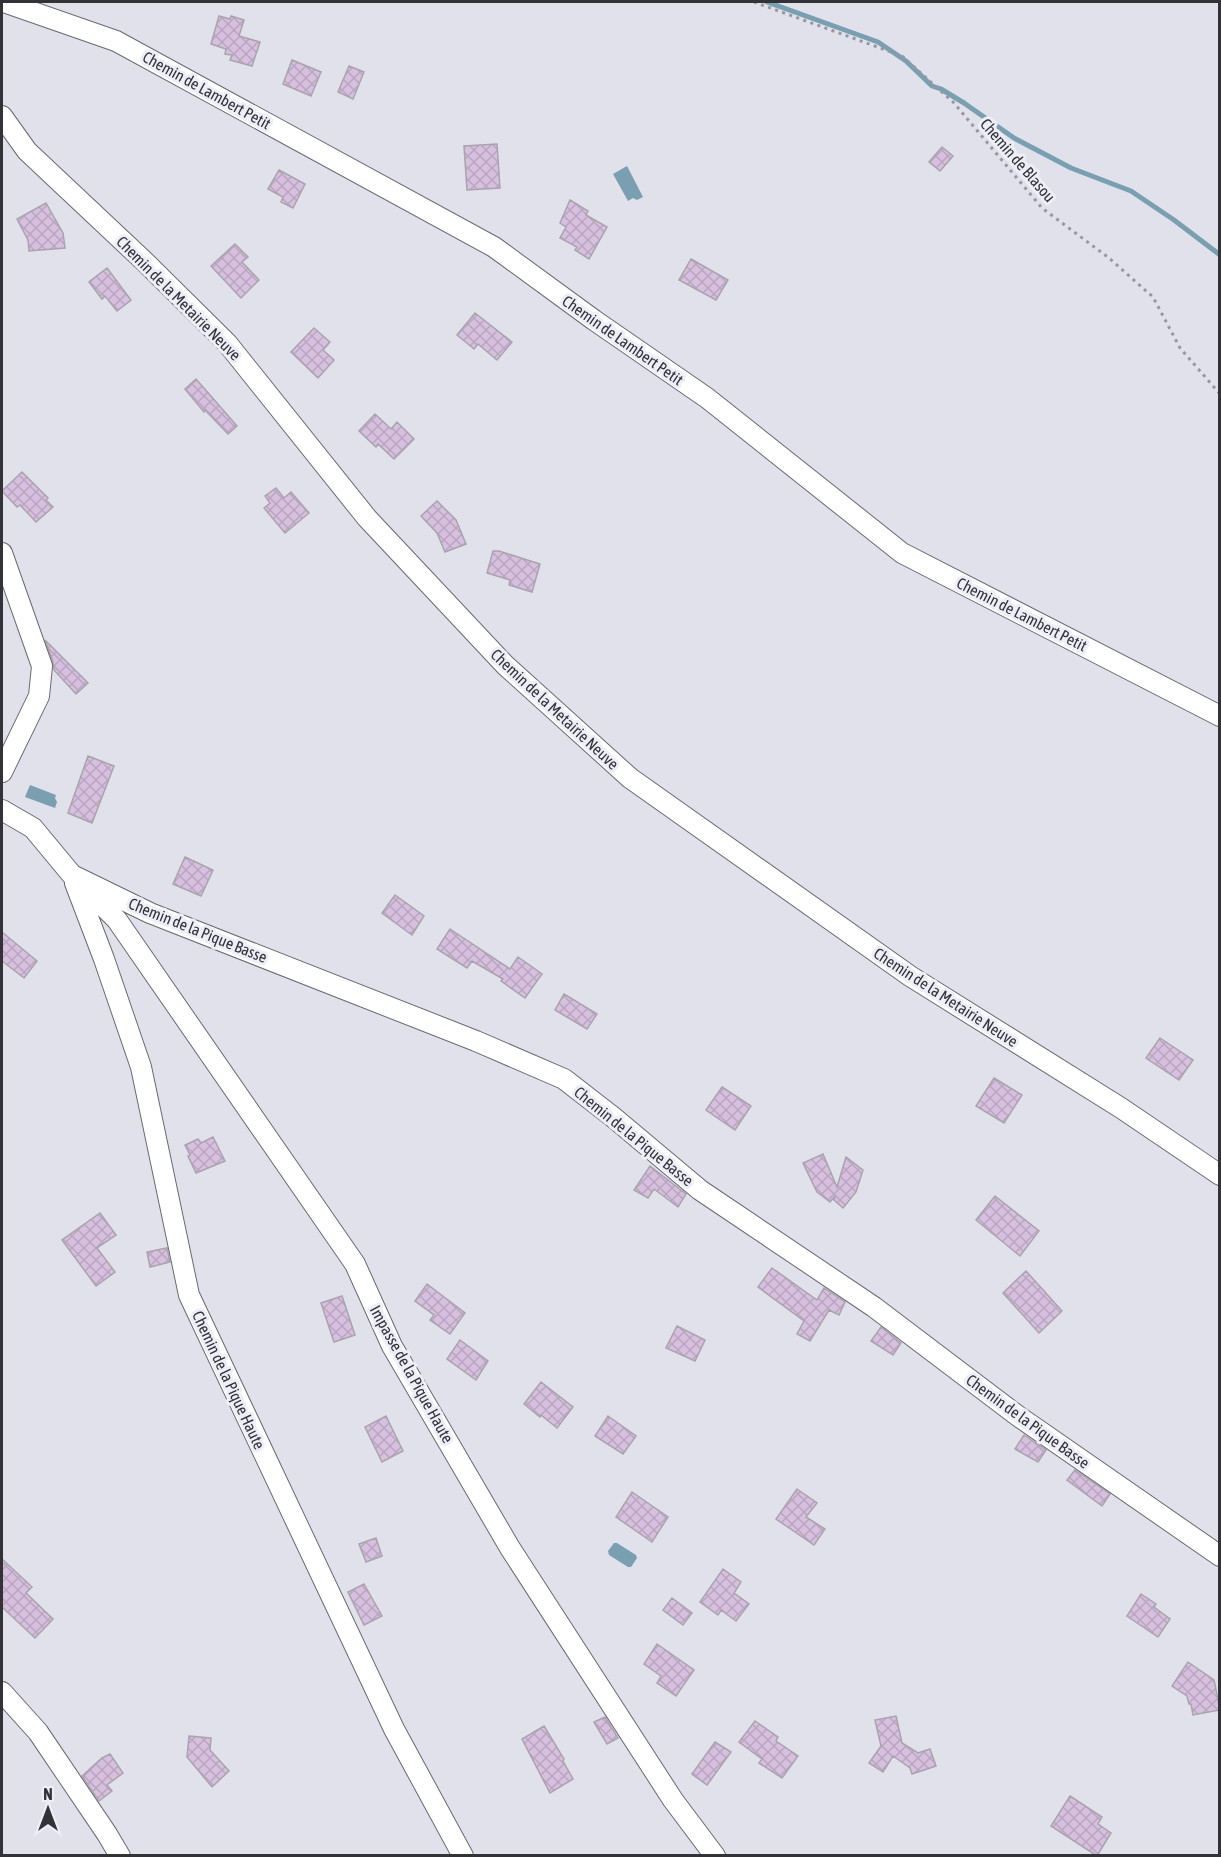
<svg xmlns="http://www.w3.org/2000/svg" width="1221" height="1857" viewBox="0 0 1221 1857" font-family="'Asap Condensed',sans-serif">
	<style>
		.water { fill: #799fb1 }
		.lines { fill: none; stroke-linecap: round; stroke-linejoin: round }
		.stream { stroke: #799fb1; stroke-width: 5 }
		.building { fill: url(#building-cross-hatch); stroke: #a9a3ab; stroke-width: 1.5 }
		.minor-casing { stroke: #696972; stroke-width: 22 }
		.path { stroke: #97979f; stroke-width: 3; stroke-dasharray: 3 4.5; stroke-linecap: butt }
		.minor { stroke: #fff; stroke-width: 20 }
		.labels { text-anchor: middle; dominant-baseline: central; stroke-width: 6; stroke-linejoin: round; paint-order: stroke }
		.street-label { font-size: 16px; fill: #333337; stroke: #eeeef9 }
	</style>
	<defs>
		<pattern id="building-cross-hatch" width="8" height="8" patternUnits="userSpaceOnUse" patternTransform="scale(1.5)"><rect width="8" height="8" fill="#d7c0df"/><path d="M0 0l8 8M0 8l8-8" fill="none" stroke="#b9a5c0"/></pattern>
	</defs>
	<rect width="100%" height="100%" fill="#e1e1ec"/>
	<path class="water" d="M 627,166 L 643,197 L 637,200 L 633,198 L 628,201 L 613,174 Z
		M 30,785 L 56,795 L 55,798 L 57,802 L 55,808 L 25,797 Z
		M 614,1543 L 617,1543 L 636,1555 L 637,1558 L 631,1567 L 628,1567 L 609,1555 L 608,1551 Z"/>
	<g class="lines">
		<path class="stream" d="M 767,2 L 878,42 L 906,61 L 932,86 L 941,89 L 964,103 L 1014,138 L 1071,168 L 1131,191 L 1174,220 L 1220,255"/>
	</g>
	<path class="building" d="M 219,16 L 230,19 L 231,16 L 244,20 L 239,36 L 260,42 L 252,66 L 230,60 L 232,55 L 225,54 L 226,49 L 211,44 Z
		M 292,60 L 321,72 L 311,96 L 283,84 Z
		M 349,66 L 364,72 L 353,99 L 338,92 Z
		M 497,144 L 500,188 L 467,190 L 464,146 Z
		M 942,147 L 953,156 L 940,171 L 929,162 Z
		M 279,170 L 305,184 L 293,208 L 281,202 L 283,197 L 268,189 Z
		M 570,200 L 588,211 L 586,215 L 607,227 L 589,259 L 575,250 L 577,247 L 560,238 L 566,227 L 560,223 Z
		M 46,203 L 63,233 L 65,248 L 29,251 L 28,240 L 17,219 Z
		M 235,244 L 248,257 L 242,262 L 259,280 L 241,298 L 211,266 Z
		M 691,259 L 728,280 L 716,300 L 679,280 Z
		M 107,268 L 131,300 L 117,311 L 105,296 L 102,299 L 89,282 Z
		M 475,313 L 512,342 L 497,360 L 478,344 L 474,349 L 457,335 Z
		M 314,328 L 330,342 L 323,350 L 334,360 L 318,378 L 291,352 Z
		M 196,379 L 237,426 L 228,434 L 205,410 L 204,412 L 185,389 Z
		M 375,414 L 391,429 L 397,422 L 414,439 L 394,459 L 378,444 L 376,447 L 359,431 Z
		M 22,472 L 48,498 L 46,500 L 53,507 L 36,522 L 20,505 L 17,507 L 2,491 Z
		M 276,488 L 284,498 L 291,492 L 309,513 L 285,533 L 264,508 L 270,503 L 265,496 Z
		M 437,501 L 456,520 L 466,544 L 445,552 L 437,533 L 421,516 Z
		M 493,551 L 499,551 L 540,564 L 532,592 L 509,585 L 510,580 L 487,573 Z
		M 45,640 L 88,683 L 76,694 L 54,670 L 53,662 Z
		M 88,756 L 114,766 L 92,823 L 68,813 Z
		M 185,857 L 213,870 L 201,896 L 173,884 Z
		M 395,895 L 424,916 L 412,935 L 382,913 Z
		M 450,929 L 510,969 L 518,957 L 542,974 L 525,998 L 501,981 L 503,979 L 472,961 L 467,968 L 437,949 Z
		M 2,932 L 37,961 L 24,978 L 2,961 Z
		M 564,994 L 597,1014 L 587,1029 L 555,1010 Z
		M 1160,1038 L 1193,1060 L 1179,1080 L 1146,1058 Z
		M 994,1078 L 1022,1095 L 1004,1123 L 976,1106 Z
		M 722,1087 L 751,1106 L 735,1130 L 706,1110 Z
		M 213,1137 L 225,1161 L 196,1173 L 188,1156 L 190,1155 L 185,1145 L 198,1139 L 201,1143 Z
		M 823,1154 L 837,1187 L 846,1157 L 863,1170 L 856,1192 L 843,1208 L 834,1200 L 835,1196 L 830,1202 L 817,1192 L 803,1163 Z
		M 650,1166 L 686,1194 L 678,1207 L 654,1189 L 648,1198 L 634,1190 Z
		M 995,1196 L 1039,1231 L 1020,1256 L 976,1220 Z
		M 100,1213 L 116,1235 L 97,1248 L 115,1272 L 96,1286 L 62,1240 Z
		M 167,1248 L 170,1262 L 150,1267 L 147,1252 Z
		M 772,1268 L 817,1300 L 824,1288 L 845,1302 L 839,1315 L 829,1310 L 810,1341 L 797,1334 L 804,1321 L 758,1287 Z
		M 1026,1271 L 1062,1311 L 1039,1333 L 1003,1293 Z
		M 427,1284 L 465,1313 L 450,1334 L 430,1320 L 434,1315 L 415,1301 Z
		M 342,1296 L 355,1335 L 334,1342 L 321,1303 Z
		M 677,1326 L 705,1340 L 695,1361 L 666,1348 Z
		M 881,1327 L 901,1343 L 893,1355 L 871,1341 Z
		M 460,1340 L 488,1361 L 476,1380 L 447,1359 Z
		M 541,1382 L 573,1407 L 557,1428 L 541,1415 L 540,1417 L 524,1404 Z
		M 386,1416 L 403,1451 L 382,1462 L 365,1427 Z
		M 608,1416 L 636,1436 L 623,1454 L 595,1436 Z
		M 1024,1435 L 1046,1450 L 1038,1462 L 1015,1449 Z
		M 1075,1470 L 1110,1494 L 1102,1506 L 1067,1480 Z
		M 797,1489 L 817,1503 L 806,1517 L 825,1529 L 814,1545 L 776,1519 Z
		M 632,1492 L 668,1517 L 652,1542 L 616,1517 Z
		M 376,1538 L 382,1556 L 366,1562 L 359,1544 Z
		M 2,1559 L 32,1587 L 26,1593 L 53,1619 L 35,1638 L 2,1607 Z
		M 723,1569 L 741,1582 L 734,1593 L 749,1604 L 736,1621 L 721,1610 L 718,1615 L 700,1602 Z
		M 364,1584 L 382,1616 L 364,1625 L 348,1592 Z
		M 1141,1594 L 1156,1604 L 1154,1607 L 1170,1619 L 1158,1637 L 1127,1616 Z
		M 672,1598 L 692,1613 L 683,1625 L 663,1610 Z
		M 657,1644 L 694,1670 L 676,1696 L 657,1683 L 661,1676 L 644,1664 Z
		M 1188,1662 L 1214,1680 L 1220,1710 L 1193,1715 L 1191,1704 L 1189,1704 L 1187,1696 L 1172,1686 Z
		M 896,1716 L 902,1743 L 918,1753 L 930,1749 L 936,1766 L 912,1774 L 910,1768 L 893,1756 L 883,1772 L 869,1763 L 881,1746 L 875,1720 Z
		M 605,1717 L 618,1738 L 607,1744 L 594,1722 Z
		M 755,1721 L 778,1737 L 776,1741 L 798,1756 L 782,1778 L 759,1763 L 762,1759 L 739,1742 Z
		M 544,1726 L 564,1759 L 563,1761 L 573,1779 L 550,1793 L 522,1739 Z
		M 189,1736 L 211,1738 L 210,1750 L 229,1771 L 212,1787 L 187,1757 Z
		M 715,1742 L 731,1752 L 707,1785 L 692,1774 Z
		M 110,1754 L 123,1773 L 107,1785 L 112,1791 L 99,1801 L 82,1776 L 102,1758 Z
		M 1070,1796 L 1102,1817 L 1098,1824 L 1111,1833 L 1097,1856 L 1051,1826 Z"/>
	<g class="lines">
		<g class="minor-casing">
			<path id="minor" d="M 4,2 L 116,41 L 494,247 L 594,320 L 707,398 L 902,553 L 1220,716
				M 2,116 L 27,151 L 144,261 L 227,343 L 367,518 L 505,665 L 630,778 L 910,976 L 1121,1108 L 1220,1175
				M 2,553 L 42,666 L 39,696 L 2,772
				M 2,810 L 33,828 L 72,875 L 150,913 L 476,1041 L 564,1079 L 613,1117 L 700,1190 L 874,1307 L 1018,1416 L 1220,1556
				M 75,883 L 104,959 L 141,1067 L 189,1295 L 394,1729 L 463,1856
				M 84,887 L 117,920 L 355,1264 L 392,1346 L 510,1548 L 673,1800 L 715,1856
				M 2,1692 L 38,1732 L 107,1834 L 120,1856"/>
		</g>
		<path class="path" d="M 754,2 L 902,56 L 954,103 L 1042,208 L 1109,258 L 1153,297 L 1180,348 L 1220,394"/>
		<use href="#minor" class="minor"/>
	</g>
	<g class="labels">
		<g class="street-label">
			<text transform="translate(207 90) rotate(29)">Chemin de Lambert Petit</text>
			<text transform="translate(1018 160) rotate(49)">Chemin de Blasou</text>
			<text transform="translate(179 298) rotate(45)">Chemin de la Metairie Neuve</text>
			<text transform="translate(623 340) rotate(35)">Chemin de Lambert Petit</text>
			<text transform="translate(1022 614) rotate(27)">Chemin de Lambert Petit</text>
			<text transform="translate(555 709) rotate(43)">Chemin de la Metairie Neuve</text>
			<text transform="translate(198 930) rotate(22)">Chemin de la Pique Basse</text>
			<text transform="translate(946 997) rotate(33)">Chemin de la Metairie Neuve</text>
			<text transform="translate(634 1136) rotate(39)">Chemin de la Pique Basse</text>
			<text transform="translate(412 1374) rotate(61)">Impasse de la Pique Haute</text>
			<text transform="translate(229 1380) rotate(65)">Chemin de la Pique Haute</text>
			<text transform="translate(1028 1421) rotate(36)">Chemin de la Pique Basse</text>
		</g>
	</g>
	<rect width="1221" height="1857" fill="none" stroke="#333337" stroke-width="6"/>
	<g transform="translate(48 1809)" stroke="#eeeef9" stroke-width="4.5" paint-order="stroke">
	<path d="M0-4.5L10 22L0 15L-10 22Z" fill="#333337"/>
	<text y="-9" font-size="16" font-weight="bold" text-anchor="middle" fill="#333337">N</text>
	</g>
</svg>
